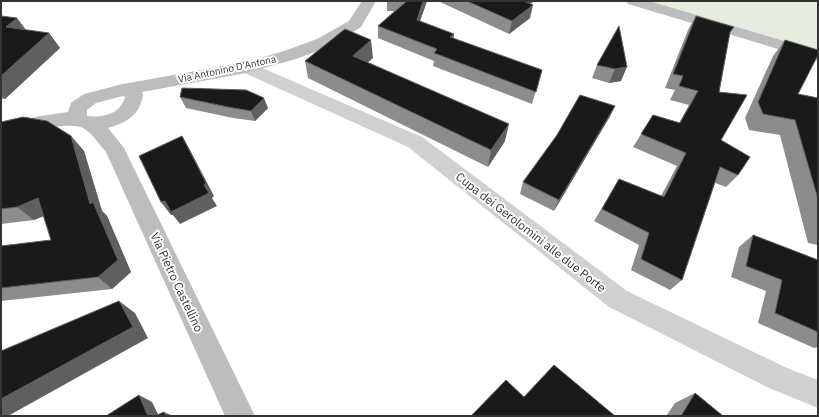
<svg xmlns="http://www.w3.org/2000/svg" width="819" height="417" viewBox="0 0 819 417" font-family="'IBM Plex Sans',sans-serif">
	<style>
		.green { fill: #e6ecdf }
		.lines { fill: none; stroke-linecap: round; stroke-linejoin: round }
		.street { fill: #d0d0d0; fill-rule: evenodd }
		.secondary { fill: #bdbdbd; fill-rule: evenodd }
		.wall { fill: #8c8c8c }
		.shaded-wall { fill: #5f5f5f }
		.building { fill: #1a1a1a; stroke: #5f5f5f }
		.labels { text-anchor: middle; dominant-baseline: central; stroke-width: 4; stroke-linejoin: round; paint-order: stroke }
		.far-street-label { font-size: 10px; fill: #333; stroke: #fff }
		.street-label { font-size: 12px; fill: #333; stroke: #fff }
	</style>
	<rect width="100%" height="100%" fill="#fff"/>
	<path class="green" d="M 633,1 L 818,1 L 818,51 Z"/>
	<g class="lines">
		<path class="street" d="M 246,61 L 422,137 L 627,291 L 787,368 L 818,380 L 818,408 L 769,388 L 609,307 L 408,147 L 240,71 L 237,67 L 240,63 Z"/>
		<path class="secondary" d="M 362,1 L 376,1 L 361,27 L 329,47 L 296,59 L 246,73 L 142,92 L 143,95 C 140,115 126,123 108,128 L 124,148 L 255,416 L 225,416 L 106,152 C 99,144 93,135 85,129 C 69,119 19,135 1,140 L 1,126 L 40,116 L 68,112 L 71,103 L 84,94 L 123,84 L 246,62 L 284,51 L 317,39 L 349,21 ZM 123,96 L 125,97 C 121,114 102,118 87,116 L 87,110 L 96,103 Z
			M 626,1 L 649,1 L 818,51 L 818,61 L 628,4 Z"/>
	</g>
	<path class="wall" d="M 387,1 L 427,1 L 420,21 L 453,39 L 542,70 L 532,104 L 433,66 L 434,61 L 378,38 L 378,26 L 394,11 L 387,11 Z
		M 438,1 L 534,1 L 530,4 L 530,18 L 509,34 Z
		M 1,16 L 17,18 L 26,30 L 49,33 L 60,48 L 5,99 L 1,99 Z
		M 696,16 L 730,33 L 719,92 L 721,140 L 738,175 L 726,187 L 715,183 L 682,280 L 670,290 L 631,270 L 639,245 L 594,221 L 619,179 L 661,196 L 677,166 L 633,147 L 653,115 L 679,123 L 689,105 L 670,100 L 675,90 L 665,88 L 688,30 Z
		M 619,26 L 621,81 L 609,83 L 592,78 L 597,65 Z
		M 785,40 L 798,94 L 818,98 L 818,245 L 808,243 L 780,135 L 749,130 L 745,118 L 773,56 Z
		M 373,58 L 367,62 L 505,141 L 488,167 L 308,78 L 305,61 Z
		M 180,97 L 268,108 L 255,121 L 233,118 L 186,108 Z
		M 615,106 L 609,118 L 554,211 L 520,194 L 523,182 Z
		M 1,122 L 71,136 L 84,151 L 102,211 L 107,216 L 131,272 L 112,289 L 1,301 L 1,246 L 51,240 L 43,216 L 34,220 L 1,224 Z
		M 753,235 L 818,260 L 818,347 L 814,348 L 758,323 L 766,291 L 731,277 L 739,247 Z
		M 695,393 L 723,416 L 666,416 L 675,403 Z"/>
	<path class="shaded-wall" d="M 423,1 L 427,1 L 416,33 L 417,20 Z
		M 522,1 L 534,1 L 520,13 Z
		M 533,5 L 530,18 L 509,34 L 512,21 Z
		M 17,18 L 28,33 L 6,27 Z
		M 49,33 L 60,48 L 5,99 L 1,95 L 1,76 Z
		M 454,34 L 453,47 L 450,37 Z
		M 371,40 L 373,58 L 355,73 L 353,56 Z
		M 627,67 L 621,81 L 609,83 L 615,69 Z
		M 264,98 L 268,108 L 255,121 L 251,111 Z
		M 615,106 L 609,118 L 554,211 L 559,200 Z
		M 509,124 L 505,141 L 488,167 L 491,150 Z
		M 71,136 L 84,151 L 102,211 L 107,216 L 131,272 L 112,289 L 98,277 Z
		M 182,136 L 190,150 L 214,196 L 212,198 L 217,206 L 180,224 L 173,215 L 171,215 L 161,202 L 204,185 Z
		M 38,198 L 54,212 L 34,220 L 17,207 Z
		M 119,301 L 135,313 L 148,338 L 8,416 L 1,416 L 1,399 Z
		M 139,395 L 152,402 L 159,416 L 148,416 Z
		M 164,412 L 173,416 L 166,416 Z"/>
	<path class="building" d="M 407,1 L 423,1 L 417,20 L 454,34 L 450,37 L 542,70 L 536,92 L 434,53 L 437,49 L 378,26 Z
		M 467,1 L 524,1 L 533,5 L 512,21 Z
		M 1,16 L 17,18 L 6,27 L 49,33 L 1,76 Z
		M 696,16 L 734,27 L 730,32 L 719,92 L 747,95 L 721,140 L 750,157 L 738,175 L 720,167 L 682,280 L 641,259 L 649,233 L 602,209 L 619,179 L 664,197 L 686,153 L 641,134 L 653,115 L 680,123 L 698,91 L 679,86 L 683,76 L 673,74 Z
		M 619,26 L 627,67 L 615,69 L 597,65 Z
		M 345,29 L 371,40 L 353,56 L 509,124 L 491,150 L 305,61 Z
		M 785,40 L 818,50 L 818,55 L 798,94 L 818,98 L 818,199 L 795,120 L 763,114 L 758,102 Z
		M 182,88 L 246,90 L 264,98 L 251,111 L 228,107 L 180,97 Z
		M 580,95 L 615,106 L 559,200 L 523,182 L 557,135 Z
		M 23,117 L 47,121 L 71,136 L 90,204 L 93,202 L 118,260 L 98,277 L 1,288 L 1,246 L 51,240 L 38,198 L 17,207 L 1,209 L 1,122 Z
		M 182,136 L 206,183 L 204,185 L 209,193 L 171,212 L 165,201 L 161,202 L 139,156 Z
		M 753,235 L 818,260 L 818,332 L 775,313 L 782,280 L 746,266 Z
		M 119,301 L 133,327 L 1,399 L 1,351 Z
		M 554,365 L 615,416 L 471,416 L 506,380 L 524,397 Z
		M 695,393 L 723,416 L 681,416 Z
		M 139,395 L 148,416 L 106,416 Z
		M 164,412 L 166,416 L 155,416 Z"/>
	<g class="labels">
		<g class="far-street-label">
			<text transform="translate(227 69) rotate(-12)">Via Antonino D'Antona</text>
		</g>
		<g class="street-label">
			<text transform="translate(531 232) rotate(38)">Cupa dei Gerolomini alle due Porte</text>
			<text transform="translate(177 282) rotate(65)">Via Pietro Castellino</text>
		</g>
	</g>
	<rect width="819" height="417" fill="none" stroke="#333333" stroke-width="4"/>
</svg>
